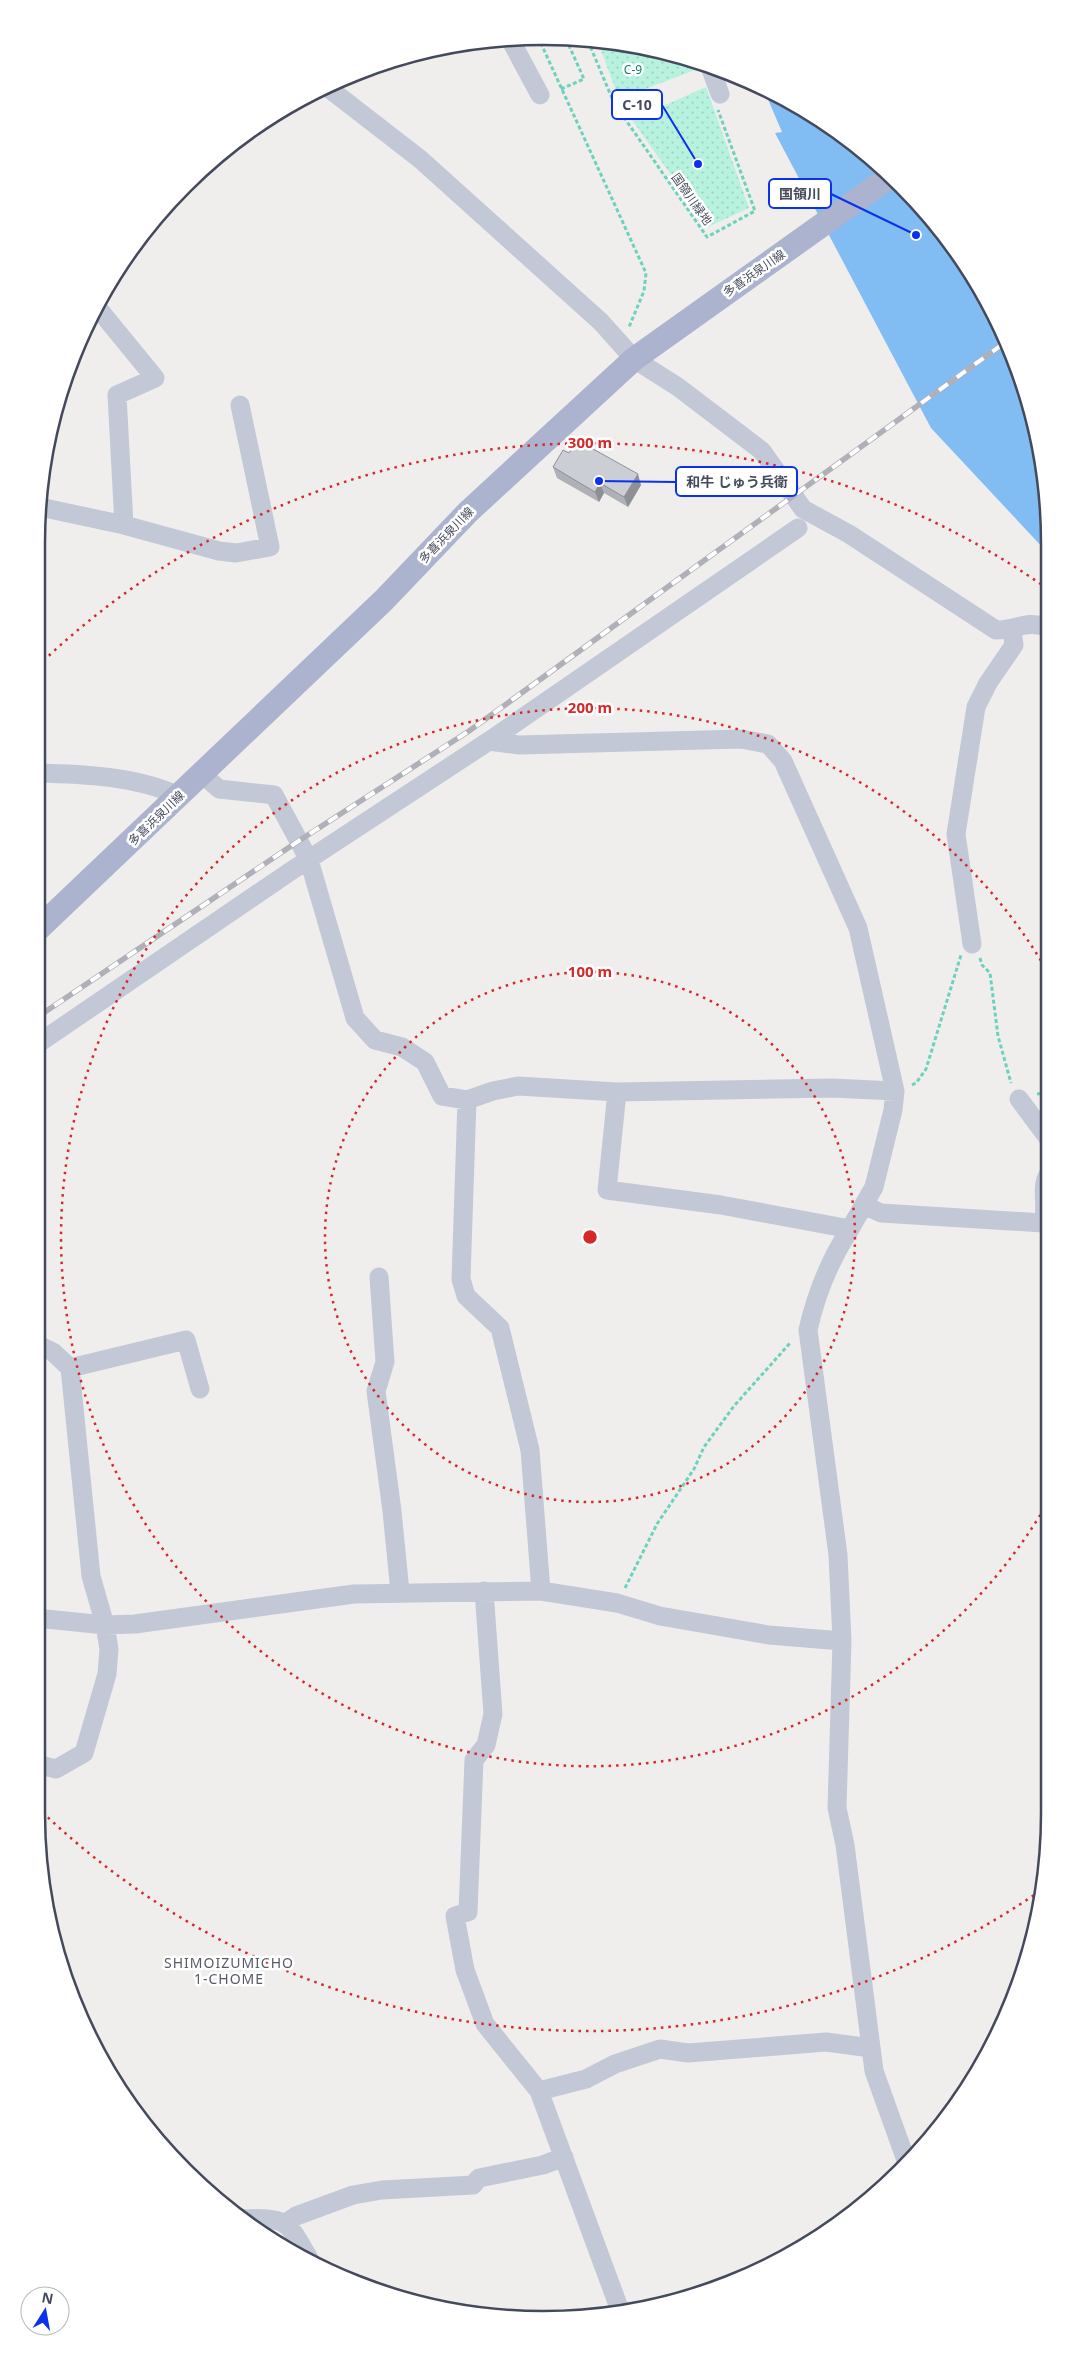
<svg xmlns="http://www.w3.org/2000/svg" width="1086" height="2356" viewBox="0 0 1086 2356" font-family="'Noto Sans','Noto Sans JP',sans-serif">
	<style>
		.park { fill: url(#park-dots) }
		.water { fill: #81bcf2 }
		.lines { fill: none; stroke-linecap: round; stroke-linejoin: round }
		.path { stroke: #6dd2bb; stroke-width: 3; stroke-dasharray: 4 2.5; stroke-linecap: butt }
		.minor { stroke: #c2c8d6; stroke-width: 19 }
		.major { stroke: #abb3cf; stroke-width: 24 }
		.rail-casing { stroke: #afb0b8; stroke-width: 5.5 }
		.rail { stroke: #fff; stroke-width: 4; stroke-dasharray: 11; stroke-linecap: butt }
		.wall { fill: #afb1b8 }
		.shaded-wall { fill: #8f9096 }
		.building { fill: #ccced6; stroke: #8f9096 }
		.ring { fill: none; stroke: #d62828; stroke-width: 2.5; stroke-dasharray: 2.5 5 }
		.labels { text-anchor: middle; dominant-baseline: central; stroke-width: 5; stroke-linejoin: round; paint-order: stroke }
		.park-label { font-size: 12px; fill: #108368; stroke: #fff }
		.street-label { font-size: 12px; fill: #444a5c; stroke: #fff }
		.neighbourhood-label { font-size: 14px; letter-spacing: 1px; fill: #595b63; stroke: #fff }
		.rim { fill: none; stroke: #444a5c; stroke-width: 2.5 }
		.centre { fill: #d62828; stroke: #fff; stroke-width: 2.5 }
		.ring-label { font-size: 15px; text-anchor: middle; font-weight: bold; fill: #d62828; stroke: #fff; stroke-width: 5; stroke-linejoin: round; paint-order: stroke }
		.leader { fill: none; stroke: #0b31ec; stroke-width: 2 }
		.callout-dot { fill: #0b31ec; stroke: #fff; stroke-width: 2 }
		.callout { fill: #fff; stroke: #0b31ec; stroke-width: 2 }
		.callout-label { font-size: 14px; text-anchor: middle; font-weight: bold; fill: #444a5c }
	</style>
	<defs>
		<pattern id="park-dots" width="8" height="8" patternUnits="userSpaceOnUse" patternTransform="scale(1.25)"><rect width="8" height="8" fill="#b7f2de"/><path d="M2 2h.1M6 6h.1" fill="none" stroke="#9fd1c1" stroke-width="1.8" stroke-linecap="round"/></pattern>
	</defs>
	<rect width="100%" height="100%" fill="#f0eeed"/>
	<path class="park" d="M 598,42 L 642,46 L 692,61 L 695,70 L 619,99 Z
		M 706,87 L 749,208 L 708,227 L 632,120 Z"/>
	<path class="water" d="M 764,90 L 851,141 L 945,234 L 1011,349 L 1045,477 L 1046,551 L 931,428 L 775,133 L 782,132 Z"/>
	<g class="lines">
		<path class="path" d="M 538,37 L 646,273 L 644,291 L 629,327
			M 588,41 L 614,103 L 707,237 L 755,211 L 718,110
			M 561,89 L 584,79 L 566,39
			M 980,958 L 982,965 L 990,973 L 998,1036 L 1011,1083
			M 912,1085 L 916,1083 L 926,1069 L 961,955
			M 1037,1094 L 1047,1093
			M 625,1588 L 657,1524 L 694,1469 L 704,1447 L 734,1406 L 791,1342"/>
		<path class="minor" d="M 510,39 L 540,95
			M 710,67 L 720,94
			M 327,87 L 420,159 L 601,322 L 634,359 L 678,387 L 762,451 L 803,509 L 849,534 L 996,630 C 1018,630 1025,620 1046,627
			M 97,307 L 155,378 L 117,395 L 124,525
			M 40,507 L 124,525 L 219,551 L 236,553 L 270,547 L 240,405
			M 489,741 L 798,528
			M 36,773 C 83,774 136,776 179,796
			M 202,774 L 219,789 L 274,795 L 309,860 L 355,1018 L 375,1040 L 402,1047 L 425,1062 L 442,1096 L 467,1100 L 493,1091 L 518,1086 L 617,1092 L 832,1088 L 895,1091
			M 972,944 L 956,834 L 976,707 L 988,683 L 1014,645 L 1012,630
			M 36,1045 L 288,873 L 489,741 L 519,745 L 741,739 L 768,744 L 783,761 L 858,928 L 895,1091 L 893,1110 L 874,1187 L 850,1229 L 721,1205 L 607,1190 L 617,1092
			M 1019,1099 L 1048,1138
			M 467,1100 L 461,1279 L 466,1296 L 500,1328 L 530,1450 L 541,1591
			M 864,1205 L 881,1213 L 1043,1223 C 1048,1206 1040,1188 1048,1175
			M 850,1229 C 830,1260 816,1294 808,1330 L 838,1555 L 842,1641 L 837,1808 L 845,1845 L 874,2071 L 907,2163
			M 379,1277 L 385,1362 L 376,1391 L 392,1511 L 400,1592
			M 36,1344 L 53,1352 L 70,1368
			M 484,1591 L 493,1714 L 486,1745 L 474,1760 L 468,1912 L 455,1916 L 465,1970 L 485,2024 L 539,2091 L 621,2313
			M 36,1618 L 105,1625 L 135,1624 L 354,1594 L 541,1591 L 617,1603 L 660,1616 L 769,1635 L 842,1641
			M 36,1764 L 56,1769 L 84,1753 L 107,1674 L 109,1649 L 105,1625 L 91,1576 L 70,1368 L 186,1340 L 200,1389
			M 539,2091 L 586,2079 L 615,2064 L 660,2049 L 688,2053 L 826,2042 L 871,2048
			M 241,2219 C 290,2217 287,2221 311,2262
			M 286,2223 L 296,2216 L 353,2195 L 382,2190 L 473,2185 L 479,2178 L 543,2165 L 564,2157"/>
		<path class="major" d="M 36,931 L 384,600 L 468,512 L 634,359 L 888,178"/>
		<g class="rail-casing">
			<path id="rail" d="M 36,1018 L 297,842 L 469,731 L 1007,341"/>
		</g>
		<use href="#rail" class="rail"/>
	</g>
	<path class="wall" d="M 569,453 L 641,485 L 628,507 L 604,493 L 599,502 L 557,478 L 553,467 Z"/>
	<path class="shaded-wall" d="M 638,474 L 641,485 L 628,507 L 624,497 Z
		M 600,483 L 604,493 L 599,502 L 595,492 Z"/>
	<path class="building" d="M 577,440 L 638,474 L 624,497 L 600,483 L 595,492 L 553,467 L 563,450 L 569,453 Z"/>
	<g class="ring">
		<circle cx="590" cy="1237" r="265"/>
		<path d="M1048 1502A529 529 0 1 1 1046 969"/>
		<path d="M1040 1891A794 794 0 0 1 38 1808M38 666A794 794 0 0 1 1045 587"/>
	</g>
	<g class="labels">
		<g class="park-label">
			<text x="633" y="69">C-9</text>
		</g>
		<g class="street-label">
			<text transform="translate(692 199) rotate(55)">国領川緑地</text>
			<text transform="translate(754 273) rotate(-35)">多喜浜泉川線</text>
			<text transform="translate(446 535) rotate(-46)">多喜浜泉川線</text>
			<text transform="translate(156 818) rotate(-44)">多喜浜泉川線</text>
		</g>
		<g class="neighbourhood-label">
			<text x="229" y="1962">SHIMOIZUMICHO<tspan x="229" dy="16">1-CHOME</tspan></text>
		</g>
	</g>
	<path d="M0 0H1086V2356H0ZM543 45H543A498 498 0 0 1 1041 543V1813A498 498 0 0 1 543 2311H543A498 498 0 0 1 45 1813V543A498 498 0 0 1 543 45Z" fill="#fff" fill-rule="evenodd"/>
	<path class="rim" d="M543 45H543A498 498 0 0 1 1041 543V1813A498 498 0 0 1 543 2311H543A498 498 0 0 1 45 1813V543A498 498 0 0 1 543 45Z"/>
	<circle cx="590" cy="1237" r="8" class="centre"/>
	<g class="ring-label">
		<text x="590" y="448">300 m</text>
		<text x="590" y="713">200 m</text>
		<text x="590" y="977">100 m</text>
	</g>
	<path class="leader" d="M698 164L662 105M916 235L831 194M599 481L676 482"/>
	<g class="callout-dot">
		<circle cx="698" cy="164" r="5"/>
		<circle cx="916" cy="235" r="5"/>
		<circle cx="599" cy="481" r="5"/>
	</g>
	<g class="callout">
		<rect x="612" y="90" width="50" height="29" rx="5"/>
		<rect x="769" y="179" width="62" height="29" rx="5"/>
		<rect x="676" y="467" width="121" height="29" rx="5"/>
	</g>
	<g class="callout-label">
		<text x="637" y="110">C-10</text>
		<text x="800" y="199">国領川</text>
		<text x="737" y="487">和牛 じゅう兵衛</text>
	</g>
	<g transform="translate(45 2311) rotate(11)"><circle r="24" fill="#ffffff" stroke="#b4b7be"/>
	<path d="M0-4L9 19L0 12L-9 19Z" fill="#0b31ec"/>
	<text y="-8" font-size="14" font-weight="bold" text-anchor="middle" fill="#444a5c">N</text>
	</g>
</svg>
